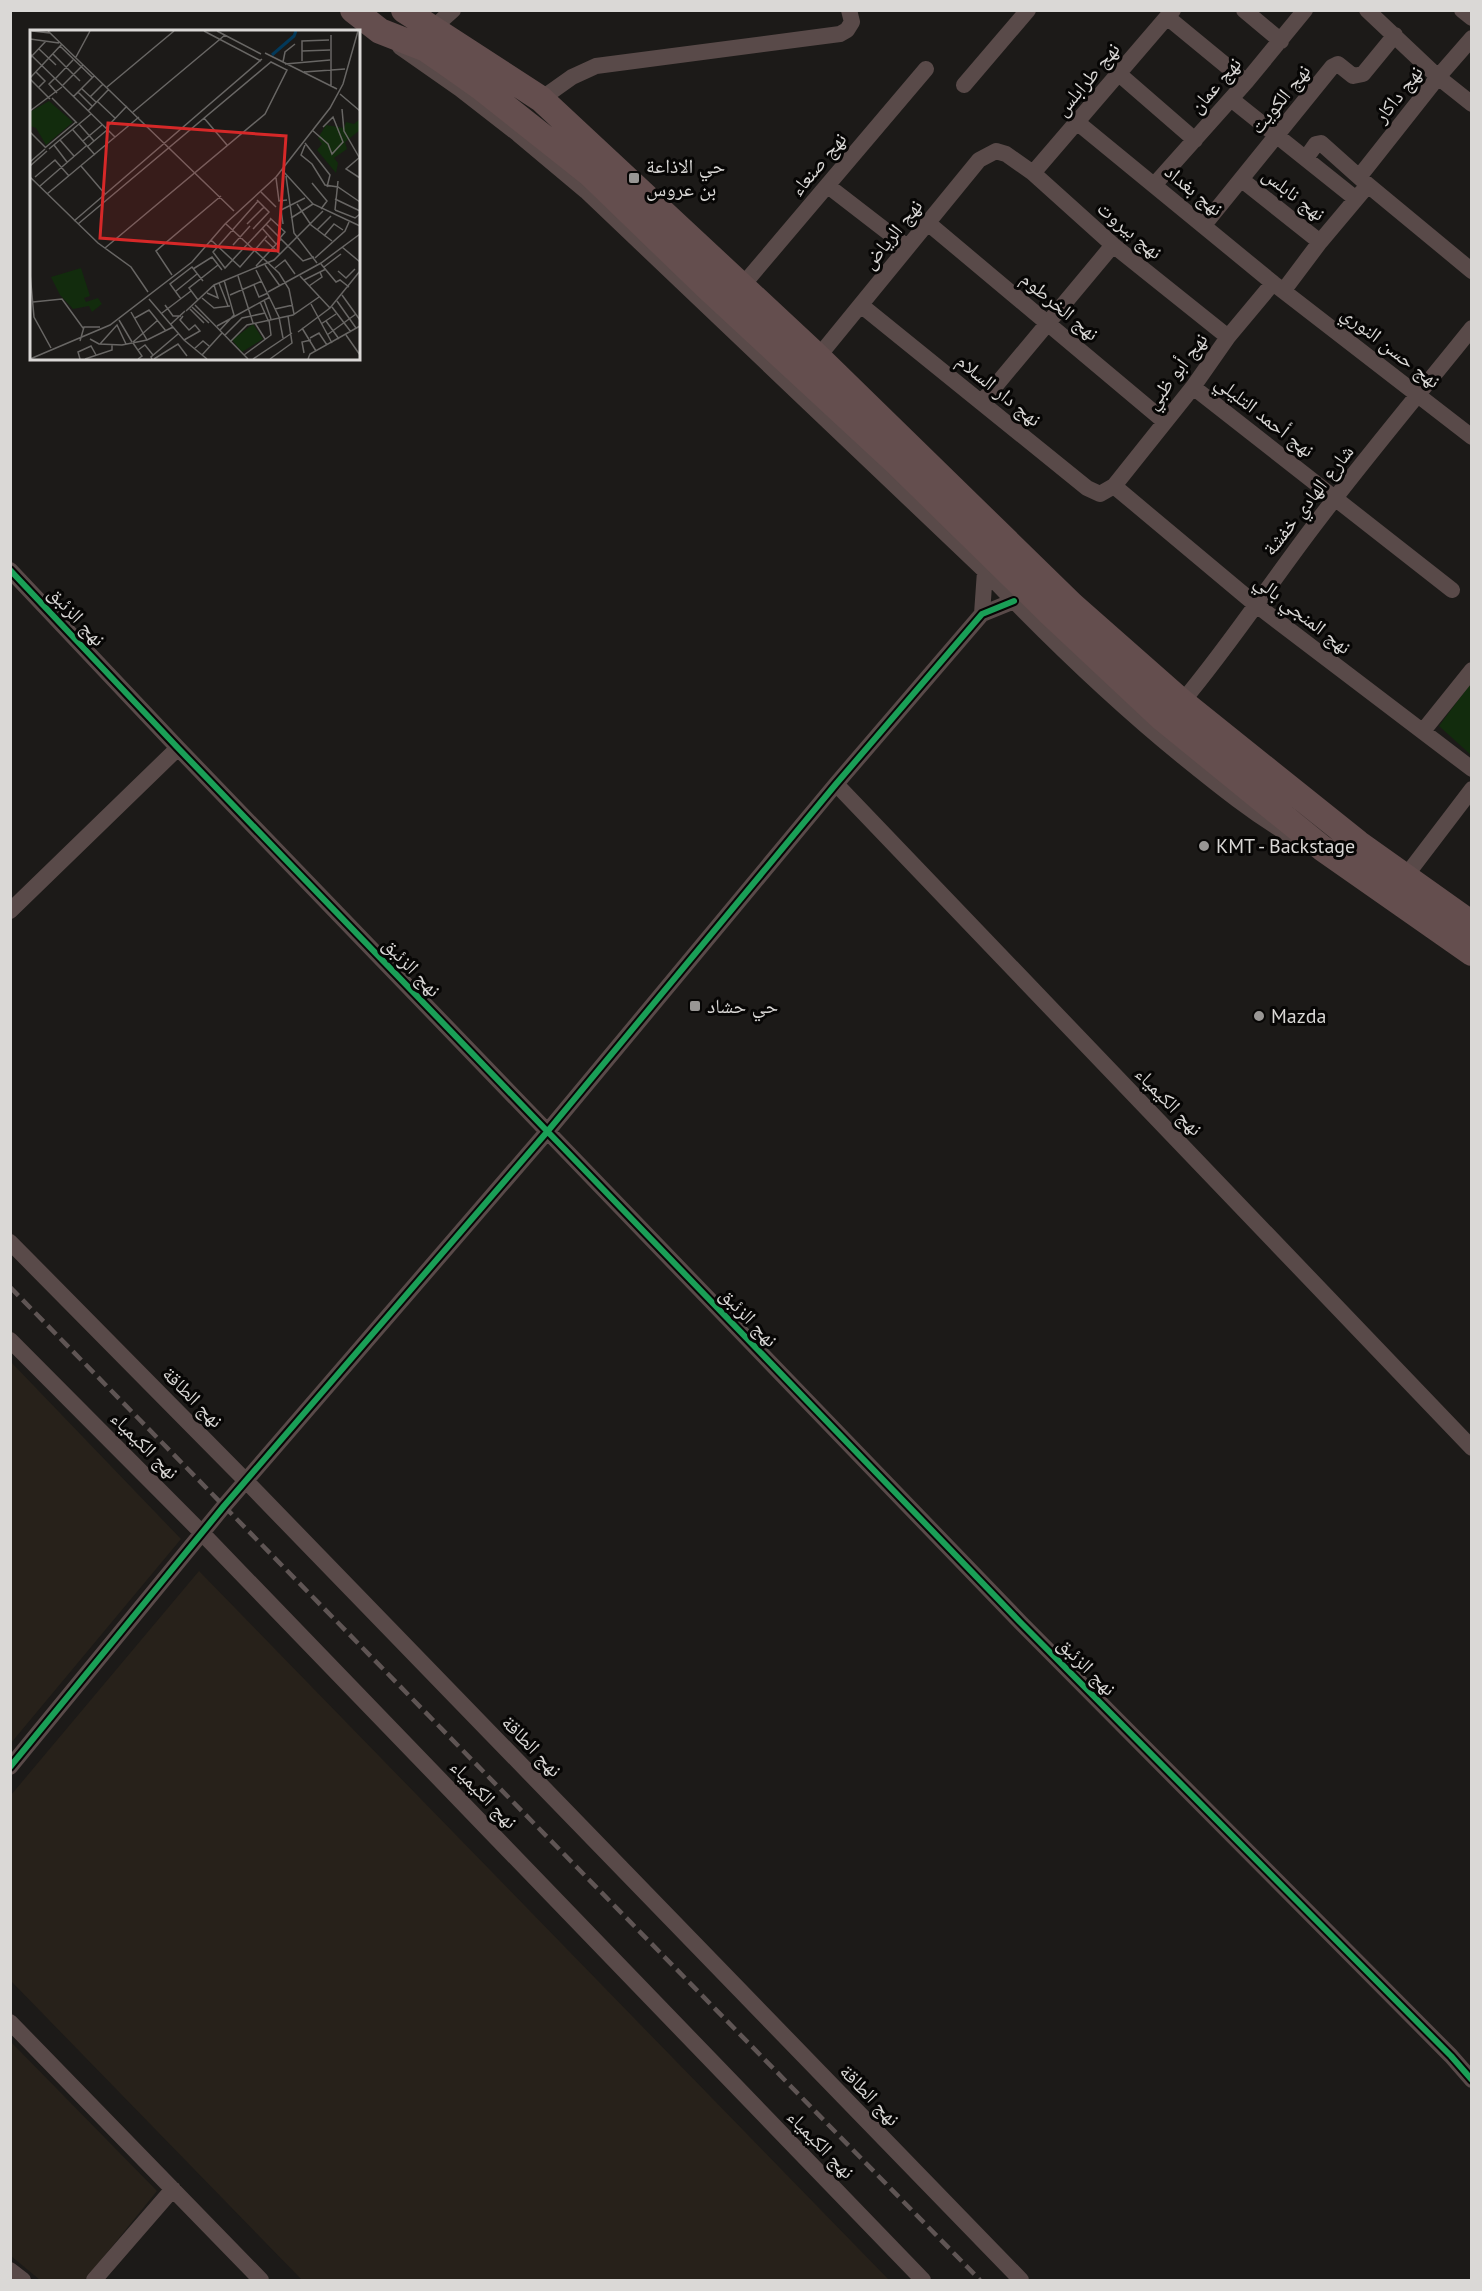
<svg xmlns="http://www.w3.org/2000/svg" width="1482" height="2291" viewBox="0 0 1482 2291" font-family="'PT Sans','Noto Naskh Arabic',sans-serif">
	<style>
		.built { fill: #27211a }
		.green { fill: #122c0d }
		.lines { fill: none; stroke-linecap: round; stroke-linejoin: round }
		.minor { stroke: #594a49; stroke-width: 16 }
		.highway { stroke: #644e4e; stroke-width: 26 }
		.rail { stroke: #5f5554; stroke-width: 4.5; stroke-dasharray: 12 6; stroke-linecap: butt }
		.cycleway-casing { stroke: #070605; stroke-width: 10 }
		.cycleway { stroke: #1a9f57; stroke-width: 6 }
		.poi-dot { fill: #989694; stroke: #070605; stroke-width: 2 }
		.labels { text-anchor: middle; dominant-baseline: central; stroke-width: 6; stroke-linejoin: round; paint-order: stroke }
		.street-label { font-size: 20px; fill: #dad8d6; stroke: #070605 }
		.poi-label { font-size: 20px; fill: #dad8d6; stroke: #070605; text-anchor: start }
		.inset-river { fill: none; stroke: #03395a; stroke-width: 3 }
		.inset-road { fill: none; stroke: #686664; stroke-width: 1.5 }
		.view { fill: #d62828; fill-opacity: 0.15; stroke: #d62828; stroke-width: 3 }
		.inset-edge { fill: none; stroke: #dad8d6; stroke-width: 3 }
	</style>
	<rect width="100%" height="100%" fill="#1c1a18"/>
	<path class="built" d="M 11,1362 L 181,1539 L 11,1743 Z
		M 199,1571 L 889,2280 L 302,2280 L 11,1981 L 11,1795 Z
		M 10,2041 L 157,2191 L 85,2280 L 40,2280 L 11,2256 Z"/>
	<path class="green" d="M 1471,683 L 1471,755 L 1439,726 Z"/>
	<g class="lines">
		<path class="minor" d="M 1244,10 L 1281,41
			M 1367,10 L 1438,77 L 1472,104
			M 1462,10 L 1472,18
			M 1167,17 L 1246,82
			M 433,28 L 453,10
			M 400,47 L 460,89 L 518,134 L 586,191 L 985,571 C 1047,636 1112,699 1182,756 C 1219,786 1255,815 1296,839
			M 1119,74 L 1195,140
			M 964,85 L 1028,10
			M 541,99 L 572,77 L 596,66 L 840,34 L 847,30 L 852,22 L 849,10
			M 1231,99 L 1356,199
			M 1078,123 L 1273,283 L 1472,437
			M 1306,158 L 1316,144 L 1321,143 L 1368,185 L 1472,271
			M 1033,173 L 1173,10
			M 1359,177 L 1438,77 L 1472,38
			M 1242,180 L 1320,242
			M 1155,184 L 1246,82 L 1305,10
			M 828,186 L 907,247
			M 929,224 L 1164,421
			M 1204,225 L 1332,67 L 1338,64 L 1353,76 L 1363,74 L 1395,35
			M 742,286 L 926,69
			M 1284,290 L 1320,242 L 1362,192
			M 862,306 L 1087,488 L 1100,494 L 1114,486 L 1193,387 L 1228,337 L 1273,283
			M 818,357 L 979,160 L 996,151 L 1006,154 L 1033,173 L 1113,245 L 1228,337
			M 1193,387 L 1452,590
			M 982,402 L 1113,245
			M 1114,486 L 1255,604 L 1472,769
			M 10,570 L 178,748 L 1021,1623 L 1451,2056 L 1472,2080
			M 982,614 L 985,571
			M 1182,702 C 1229,646 1269,585 1313,527 C 1364,459 1419,394 1472,328
			M 1423,731 L 1472,670
			M 836,784 L 1472,1448
			M 1405,877 L 1472,789
			M 10,911 L 178,748
			M 10,1242 L 246,1481 L 1021,2280
			M 10,1340 L 202,1533 L 923,2280
			M 10,1767 L 224,1506 L 547,1132 L 836,784 L 982,614 L 1014,601
			M 10,2022 L 261,2280
			M 10,2270 L 23,2280
			M 94,2280 L 173,2189"/>
		<path class="highway" d="M 353,10 L 380,31 L 426,49 L 445,62 L 483,89 L 589,173 L 708,288 L 897,463 L 1050,613 L 1162,718 L 1322,848 L 1472,953
			M 404,10 L 541,99 L 818,357 L 1072,605 L 1182,702 L 1358,843 L 1472,924"/>
		<path class="rail" d="M 10,1287 L 980,2280"/>
		<g class="cycleway-casing">
			<path id="cycleway" d="M 10,570 L 178,748 L 1021,1623 L 1451,2056 L 1472,2080
				M 10,1767 L 224,1506 L 547,1132 L 836,784 L 982,614 L 1014,601"/>
		</g>
		<use href="#cycleway" class="cycleway"/>
	</g>
	<g class="poi-dot">
		<rect x="628" y="172" width="12" height="12" rx="3"/>
		<circle cx="1204" cy="846" r="6"/>
		<rect x="689" y="1000" width="12" height="12" rx="3"/>
		<circle cx="1259" cy="1016" r="6"/>
	</g>
	<g class="labels">
		<g class="street-label">
			<text transform="translate(1087 79) rotate(-50)">نهج طرابلس</text>
			<text transform="translate(1215 85) rotate(-49)">نهج عمان</text>
			<text transform="translate(1398 94) rotate(-52)">نهج داكار</text>
			<text transform="translate(1280 99) rotate(-51)">نهج الكويت</text>
			<text transform="translate(818 164) rotate(-50)">نهج صنعاء</text>
			<text transform="translate(1194 190) rotate(39)">نهج بغداد</text>
			<text transform="translate(1294 194) rotate(38)">نهج نابلس</text>
			<text transform="translate(1130 230) rotate(40)">نهج بيروت</text>
			<text transform="translate(892 234) rotate(-51)">نهج الرياض</text>
			<text transform="translate(1060 306) rotate(40)">نهج الخرطوم</text>
			<text transform="translate(1391 347) rotate(38)">نهج حسن النوري</text>
			<text transform="translate(1176 371) rotate(-53)">نهج أبو ظبي</text>
			<text transform="translate(999 390) rotate(39)">نهج دار السلام</text>
			<text transform="translate(1265 416) rotate(38)">نهج أحمد التليلي</text>
			<text transform="translate(1308 500) rotate(-52)">شارع الهادي خفشة</text>
			<text transform="translate(1303 614) rotate(38)">نهج المنجي بالي</text>
			<text transform="translate(77 616) rotate(47)">نهج الزئبق</text>
			<text transform="translate(412 967) rotate(46)">نهج الزئبق</text>
			<text transform="translate(1169 1101) rotate(46)">نهج الكيمياء</text>
			<text transform="translate(749 1317) rotate(46)">نهج الزئبق</text>
			<text transform="translate(193 1397) rotate(45)">نهج الطاقة</text>
			<text transform="translate(145 1445) rotate(45)">نهج الكيمياء</text>
			<text transform="translate(1087 1666) rotate(45)">نهج الزئبق</text>
			<text transform="translate(532 1746) rotate(46)">نهج الطاقة</text>
			<text transform="translate(484 1794) rotate(46)">نهج الكيمياء</text>
			<text transform="translate(870 2095) rotate(46)">نهج الطاقة</text>
			<text transform="translate(821 2144) rotate(46)">نهج الكيمياء</text>
		</g>
		<g class="poi-label">
			<text x="646" y="166">حي الاذاعة<tspan x="646" dy="23">بن عروس</tspan></text>
			<text x="1216" y="846">KMT - Backstage</text>
			<text x="707" y="1006">حي حشاد</text>
			<text x="1271" y="1016">Mazda</text>
		</g>
	</g>
	<g transform="translate(30 30)">
		<rect width="330" height="330" fill="#1c1a18"/>
		<path d="M 19,71 L 43,92 L 16,115 L 6,98 L 0,96 L 0,82 ZM 330,89 L 330,100 L 315,112 L 317,119 L 304,128 L 308,133 L 306,143 L 287,120 L 292,114 L 288,108 L 296,95 L 314,98 L 316,92 L 324,94 ZM 51,238 L 60,266 L 54,268 L 56,272 L 68,268 L 72,274 L 62,282 L 59,276 L 43,279 L 30,265 L 21,247 ZM 223,294 L 233,309 L 212,322 L 202,310 Z" fill="#122c0d"/>
		<path class="inset-river" d="M 242,25 L 264,6 L 266,1"/>
		<path class="inset-road" d="M 2,1 L 20,3M 18,1 L 204,181M 174,1 L 231,31M 187,1 L 231,24M 301,5 L 301,57M 0,9 L 29,13M 30,16 L 62,47M 9,19 L 26,35M 272,21 L 300,20M 235,23 L 307,59M 0,24 L 85,107M 23,24 L 50,51M 46,27 L 60,1M 0,28 L 16,11M 272,31 L 272,11 L 299,10M 253,32 L 255,22 L 265,14M 255,34 L 300,30M 6,42 L 15,51 L 9,57M 274,42 L 315,39M 0,48 L 32,14M 25,48 L 19,54 L 27,63M 0,49 L 20,69M 25,49 L 43,30M 32,56 L 53,35M 77,57 L 144,1M 51,58 L 66,72M 48,62 L 62,76M 310,64 L 330,81M 43,67 L 64,46M 60,67 L 73,54M 22,68 L 47,93M 67,71 L 85,88M 312,79 L 314,101 L 329,127M 0,81 L 32,57M 58,81 L 79,59M 103,82 L 195,5M 174,88 L 197,115M 49,94 L 64,111M 76,98 L 97,76M 43,100 L 65,125M 282,100 L 298,114 L 302,124 L 313,112 L 303,87 L 293,97M 0,102 L 16,118M 30,110 L 44,126M 53,111 L 72,95M 275,113 L 300,145 L 297,157M 24,115 L 37,132M 275,115 L 271,125 L 282,134 L 295,155 L 308,157 L 330,172M 16,117 L 46,92M 57,117 L 77,100M 19,119 L 61,84M 330,127 L 316,139 L 330,148M 0,132 L 15,119M 0,136 L 17,121M 51,136 L 75,164M 252,140 L 283,174 L 330,196M 256,146 L 264,203 L 287,233M 0,147 L 68,213 L 101,237 L 118,262M 5,147 L 25,130 L 39,146M 246,148 L 249,171 L 257,170M 282,153 L 297,171 L 291,179M 10,156 L 56,116M 231,162 L 246,177M 17,164 L 109,87M 305,169 L 330,181M 228,171 L 183,222 L 195,238 L 241,189M 267,174 L 281,195 L 302,211M 305,180 L 308,151M 305,180 L 325,188 L 330,184M 240,188 L 255,202 L 250,208M 261,188 L 283,174M 44,191 L 232,29M 48,194 L 241,32 L 257,40 L 235,84 L 75,218M 196,194 L 249,243 L 259,259 L 264,284M 217,194 L 234,177M 236,194 L 273,231 L 284,227M 253,194 L 251,180 L 275,168M 232,198 L 246,214M 223,199 L 239,182 L 227,170M 287,200 L 301,186M 294,206 L 304,194 L 313,200M 181,210 L 210,237 L 237,206M 235,210 L 250,224M 203,215 L 220,196M 312,217 L 330,232M 285,228 L 315,201 L 319,192M 291,234 L 306,252 L 310,250 L 319,257M 235,235 L 250,256M 226,236 L 251,209M 294,237 L 311,224M 245,238 L 255,230 L 265,244M 163,239 L 182,227 L 192,240M 226,240 L 249,287 L 253,308M 308,241 L 316,248 L 325,239M 0,243 L 4,287 L 21,318M 142,245 L 126,221 L 191,166M 208,246 L 223,293M 270,246 L 300,278M 274,250 L 296,239M 189,253 L 198,276M 224,255 L 229,267 L 238,263M 279,256 L 292,247 L 290,242M 146,261 L 167,244M 238,262 L 291,233 L 330,204M 177,263 L 188,268 L 184,255M 200,265 L 232,251M 312,265 L 330,290M 172,268 L 184,278 L 200,276M 119,269 L 154,310 L 177,329M 151,269 L 140,254 L 162,237 L 173,251M 168,270 L 159,258 L 188,235M 234,270 L 241,289M 307,271 L 326,298M 3,272 L 32,269 L 53,298M 230,272 L 238,290M 281,274 L 302,313M 135,275 L 143,286 L 151,286M 165,275 L 218,329M 162,277 L 179,293M 302,277 L 321,302M 160,279 L 174,293M 245,279 L 263,275M 156,281 L 184,255 L 244,230 L 293,181M 101,282 L 117,310M 132,283 L 161,261M 153,286 L 150,290 L 159,300 L 165,295 L 170,301 L 154,310M 105,288 L 119,280 L 136,301M 89,290 L 102,312M 296,291 L 309,309M 225,293 L 235,309M 141,294 L 155,281M 291,294 L 306,284M 187,296 L 240,267M 272,298 L 286,321M 190,300 L 204,285 L 194,250M 268,302 L 300,278 L 330,241M 195,305 L 212,288 L 235,283M 297,305 L 326,284M 316,305 L 330,325M 280,308 L 289,303 L 297,315M 60,309 L 69,314 L 92,315 L 117,310 L 143,297M 50,311 L 54,297 L 70,297M 103,312 L 128,290M 200,312 L 217,295 L 263,285 L 289,267M 103,313 L 112,326 L 108,329M 70,314 L 87,295 L 96,314M 164,319 L 173,311 L 179,316M 108,320 L 115,315 L 123,325M 274,323 L 272,312 L 281,310M 172,325 L 192,303M 214,325 L 241,305 L 239,290M 0,329 L 80,295 L 162,232 L 195,194 L 246,147 L 300,78 L 313,54 L 328,1M 50,329 L 48,322 L 61,316 L 66,325M 55,329 L 82,320 L 82,315M 122,329 L 121,327 L 148,304M 124,329 L 148,314 L 157,326M 223,329 L 262,303M 240,329 L 262,313 L 258,286M 278,329 L 280,324 L 330,296"/>
		<path class="view" d="M 78,93 L 256,106 L 248,221 L 70,208 Z"/>
		<rect width="330" height="330" class="inset-edge"/>
	</g>
	<rect width="1482" height="2291" fill="none" stroke="#dad8d6" stroke-width="24"/>
</svg>
